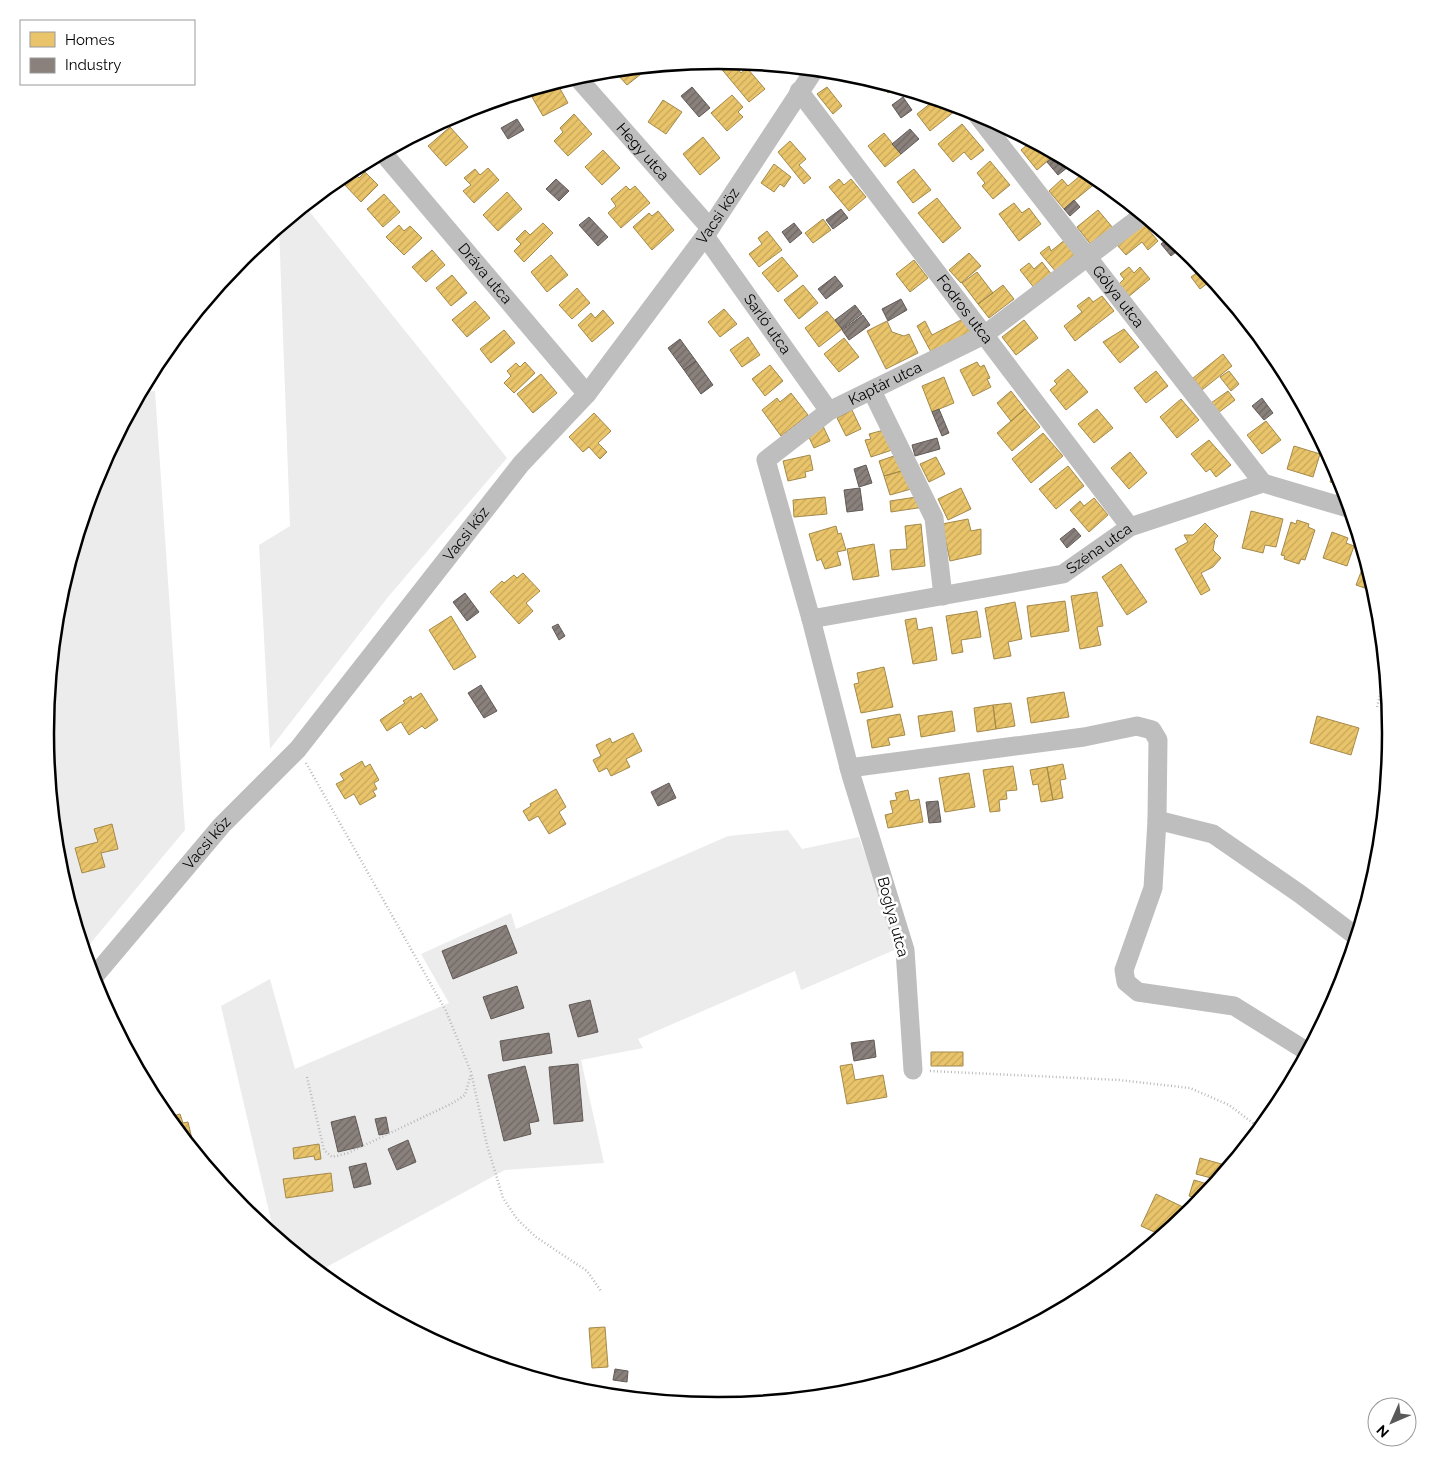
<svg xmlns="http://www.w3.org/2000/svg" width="1437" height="1467" viewBox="0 0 1437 1467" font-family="Raleway,sans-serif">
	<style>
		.garden { fill: #ececec }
		.homes { fill: url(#homes-hatch); stroke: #a3894a }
		.industry { fill: url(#industry-hatch); stroke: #615a57 }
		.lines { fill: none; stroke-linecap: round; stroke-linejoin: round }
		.path { stroke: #b9b9b9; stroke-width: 2.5; stroke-dasharray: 1 2.5; stroke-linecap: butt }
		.minor { stroke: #bebebe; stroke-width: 19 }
		.labels { text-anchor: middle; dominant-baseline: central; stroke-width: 5; stroke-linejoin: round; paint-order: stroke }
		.street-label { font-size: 15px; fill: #000; stroke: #fff }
		.rim { fill: none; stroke: #000; stroke-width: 2.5 }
	</style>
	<defs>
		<pattern id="homes-hatch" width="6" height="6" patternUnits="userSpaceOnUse" patternTransform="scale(1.25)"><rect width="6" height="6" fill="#e9c46a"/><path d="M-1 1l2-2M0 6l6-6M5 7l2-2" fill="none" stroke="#c6a75a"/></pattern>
		<pattern id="industry-hatch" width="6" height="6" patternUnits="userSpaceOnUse" patternTransform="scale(1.25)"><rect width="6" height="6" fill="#8a817c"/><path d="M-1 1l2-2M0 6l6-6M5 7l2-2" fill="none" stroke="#6e6763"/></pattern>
	</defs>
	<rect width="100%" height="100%" fill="#fff"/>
	<path class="garden" d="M 305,206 L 507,458 L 388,597 L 270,749 L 259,545 L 290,526 L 279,227 Z
		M 155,391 L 185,830 L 84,951 L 57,855 L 45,733 L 58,602 L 96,476 L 141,392 Z
		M 788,830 L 802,849 L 859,837 L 899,948 L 801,990 L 795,971 L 638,1039 L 643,1048 L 581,1060 L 604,1163 L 505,1170 L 321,1270 L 316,1270 L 275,1237 L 221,1006 L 270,979 L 295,1069 L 449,1003 L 421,954 L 511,913 L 516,929 L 728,836 Z"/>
	<path class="homes" d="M 714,60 L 731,61 L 741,73 L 747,68 L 765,89 L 749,102 Z
		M 763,64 L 777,66 L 769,72 Z
		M 650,67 L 627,85 L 617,74 L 622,69 Z
		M 879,82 L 895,87 L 888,93 Z
		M 557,83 L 568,103 L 543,116 L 532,97 Z
		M 827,87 L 842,106 L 833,114 L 817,94 Z
		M 732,95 L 743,107 L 738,112 L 743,117 L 727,131 L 711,113 Z
		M 936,99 L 948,103 L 955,111 L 930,131 L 917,114 Z
		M 663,100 L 682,112 L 666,134 L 648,122 Z
		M 574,114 L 592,134 L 568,156 L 554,141 L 563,132 L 560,128 Z
		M 995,122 L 996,122 L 1010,130 L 1005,134 Z
		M 962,124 L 984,150 L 971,160 L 964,152 L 953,162 L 938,144 Z
		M 450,127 L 468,147 L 446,166 L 428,146 Z
		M 884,133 L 901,154 L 885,167 L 868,146 Z
		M 703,137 L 720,158 L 700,175 L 683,154 Z
		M 790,141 L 806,159 L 799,165 L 811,178 L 804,184 L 778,152 Z
		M 1032,141 L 1056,154 L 1037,170 L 1021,150 Z
		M 603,150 L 620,168 L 602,185 L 585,167 Z
		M 990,161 L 1010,185 L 993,199 L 982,186 L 985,183 L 977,173 Z
		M 774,164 L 791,177 L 784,187 L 780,184 L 774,192 L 761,183 Z
		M 488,168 L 499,180 L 474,203 L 463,191 L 471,185 L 464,178 L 475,169 L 480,175 Z
		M 914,169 L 931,190 L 913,203 L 897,182 Z
		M 1087,170 L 1097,182 L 1064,209 L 1049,191 L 1062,179 L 1068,186 Z
		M 354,172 L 359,178 L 365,172 L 378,185 L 361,202 L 343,183 Z
		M 839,179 L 844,185 L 851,179 L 866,197 L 849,211 L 829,187 Z
		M 626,186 L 630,190 L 635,186 L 650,203 L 621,228 L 608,213 L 616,206 L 611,199 Z
		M 507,192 L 522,209 L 498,231 L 483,215 Z
		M 384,194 L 400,212 L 383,227 L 367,209 Z
		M 937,198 L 961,228 L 943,243 L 918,213 Z
		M 1014,203 L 1022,213 L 1029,208 L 1041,224 L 1019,241 L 999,214 Z
		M 1098,210 L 1113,228 L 1092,246 L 1077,227 Z
		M 658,211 L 674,230 L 652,250 L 633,227 L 649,213 L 652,216 Z
		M 823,219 L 831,230 L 813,243 L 805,233 Z
		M 543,223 L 553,233 L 524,262 L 514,251 L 521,244 L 516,239 L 525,230 L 530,235 Z
		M 1143,223 L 1158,241 L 1148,250 L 1142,242 L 1126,255 L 1117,245 Z
		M 399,225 L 404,231 L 410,226 L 422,238 L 404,255 L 386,237 Z
		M 767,231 L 782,250 L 759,267 L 749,254 L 762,244 L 758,238 Z
		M 1066,239 L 1079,255 L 1057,273 L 1040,253 L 1049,246 L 1051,251 Z
		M 432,250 L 445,265 L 426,282 L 412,267 Z
		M 969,253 L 981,266 L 961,283 L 949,270 Z
		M 551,255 L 568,275 L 547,292 L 531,272 Z
		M 782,257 L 798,276 L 778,292 L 762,273 Z
		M 1194,258 L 1213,279 L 1200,289 L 1191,277 L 1203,268 Z
		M 914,260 L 928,278 L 910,292 L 896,274 Z
		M 1042,262 L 1052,275 L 1035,289 L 1020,270 L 1029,263 L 1034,269 Z
		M 1129,267 L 1134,273 L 1140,267 L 1150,279 L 1128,297 L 1118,285 L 1124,279 L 1120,274 Z
		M 977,272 L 993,293 L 978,304 L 962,283 Z
		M 452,275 L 467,293 L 451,306 L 436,288 Z
		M 803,285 L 818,303 L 799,319 L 784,300 Z
		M 1003,285 L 1014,299 L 989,318 L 978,304 Z
		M 577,288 L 590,303 L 572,319 L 559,305 Z
		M 1102,296 L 1114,311 L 1075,341 L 1064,326 L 1082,312 L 1077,306 L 1089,297 L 1093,302 Z
		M 475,301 L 490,318 L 467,337 L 452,320 Z
		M 724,309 L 737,324 L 720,337 L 708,322 Z
		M 603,310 L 614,323 L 592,342 L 578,325 L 591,313 L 595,318 Z
		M 827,311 L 842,329 L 819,347 L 805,328 Z
		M 963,319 L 970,332 L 931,352 L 917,326 L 925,321 L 932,335 Z
		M 1024,320 L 1038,338 L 1016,355 L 1002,337 Z
		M 887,321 L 892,332 L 904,336 L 909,334 L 918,353 L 886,369 L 867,331 Z
		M 1124,329 L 1139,347 L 1120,363 L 1103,342 Z
		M 504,330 L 515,343 L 491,363 L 480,349 Z
		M 748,337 L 760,355 L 742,367 L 730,350 Z
		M 844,338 L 859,357 L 839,372 L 824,354 Z
		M 1223,354 L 1232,366 L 1202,390 L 1193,378 Z
		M 525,362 L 535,373 L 514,393 L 504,383 L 511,376 L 507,371 L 516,363 L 520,367 Z
		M 977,362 L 980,367 L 984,365 L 990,378 L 987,379 L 991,387 L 973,396 L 960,370 Z
		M 1280,362 L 1287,376 L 1286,377 L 1276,365 Z
		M 770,365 L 783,381 L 765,396 L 752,379 Z
		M 1068,369 L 1088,392 L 1066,410 L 1050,390 L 1057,384 L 1054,381 Z
		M 1156,371 L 1168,386 L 1146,403 L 1134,388 Z
		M 1229,371 L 1239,384 L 1231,391 L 1220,377 Z
		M 541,374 L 557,393 L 533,413 L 517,394 Z
		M 944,377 L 954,403 L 932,412 L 922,386 Z
		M 1011,391 L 1025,409 L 1011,421 L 997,403 Z
		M 1228,391 L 1235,400 L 1218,413 L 1211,403 Z
		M 791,393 L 808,415 L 781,436 L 762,410 L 777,398 L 780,402 Z
		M 1181,399 L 1199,420 L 1177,438 L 1160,417 Z
		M 1025,409 L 1040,427 L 1012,451 L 997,433 Z
		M 1097,409 L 1113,428 L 1094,443 L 1078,424 Z
		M 852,410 L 861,429 L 846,436 L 837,418 Z
		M 594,413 L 611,431 L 598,443 L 607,452 L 600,459 L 589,447 L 583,452 L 569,437 Z
		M 1266,421 L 1281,440 L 1262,454 L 1247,435 Z
		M 823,426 L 830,441 L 814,448 L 807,433 Z
		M 884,430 L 895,449 L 871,457 L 865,440 L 871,439 L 869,434 Z
		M 1043,433 L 1063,456 L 1031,483 L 1012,459 Z
		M 1209,440 L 1231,465 L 1216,477 L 1210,469 L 1206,472 L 1191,454 Z
		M 1294,446 L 1320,454 L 1313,477 L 1287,469 Z
		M 1130,452 L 1147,473 L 1129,489 L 1111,468 Z
		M 900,454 L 905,470 L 884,476 L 879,461 Z
		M 810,455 L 813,470 L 805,472 L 806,477 L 788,481 L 783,461 Z
		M 936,457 L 945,474 L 929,482 L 920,464 Z
		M 1068,466 L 1084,486 L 1056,509 L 1039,489 Z
		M 1335,466 L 1341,476 L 1344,486 L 1330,482 Z
		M 905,470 L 911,489 L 890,495 L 884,476 Z
		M 961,488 L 971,509 L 948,520 L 938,499 Z
		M 923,496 L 924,507 L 891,512 L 890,501 Z
		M 825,497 L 827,514 L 794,517 L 793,500 Z
		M 1094,498 L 1108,515 L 1089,532 L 1070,510 L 1080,501 L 1084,506 Z
		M 1251,511 L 1283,519 L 1276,547 L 1265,545 L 1263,553 L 1242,548 Z
		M 968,519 L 971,531 L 981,529 L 981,554 L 950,561 L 942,524 Z
		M 1297,520 L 1309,524 L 1308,527 L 1315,530 L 1305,560 L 1301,559 L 1299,564 L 1284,559 L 1285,556 L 1281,555 L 1291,522 L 1296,524 Z
		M 1205,523 L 1218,536 L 1215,539 L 1213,550 L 1221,558 L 1213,567 L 1201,573 L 1210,590 L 1201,595 L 1175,549 L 1188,542 L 1184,535 L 1193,535 Z
		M 921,524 L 925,566 L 892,570 L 890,550 L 907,549 L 905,526 Z
		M 836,526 L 838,534 L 841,533 L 846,550 L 837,552 L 841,565 L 825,569 L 821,559 L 817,561 L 809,534 Z
		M 1332,532 L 1348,538 L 1346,543 L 1354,546 L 1347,566 L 1323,558 Z
		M 874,544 L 879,576 L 853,580 L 847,549 Z
		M 1366,559 L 1376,592 L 1356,585 Z
		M 1121,564 L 1147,602 L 1127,615 L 1102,577 Z
		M 523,573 L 540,591 L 526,603 L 533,611 L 519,624 L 490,592 L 502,581 L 504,583 L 514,575 L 517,578 Z
		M 1097,592 L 1103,626 L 1097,627 L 1101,645 L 1080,649 L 1071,596 Z
		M 1065,601 L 1069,631 L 1031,637 L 1027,606 Z
		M 1015,602 L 1022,639 L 1008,642 L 1011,656 L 994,659 L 985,608 Z
		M 977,611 L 981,637 L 961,640 L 963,652 L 952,654 L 946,616 Z
		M 451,616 L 476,657 L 454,670 L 429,630 Z
		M 916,618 L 918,630 L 932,627 L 937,660 L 913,664 L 905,620 Z
		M 884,667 L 893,707 L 861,713 L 854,684 L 859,683 L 857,673 Z
		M 1064,692 L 1069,717 L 1031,723 L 1027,698 Z
		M 421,693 L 438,720 L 425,729 L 422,726 L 409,735 L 401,722 L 387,731 L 380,720 L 405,703 L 403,701 L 411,696 L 412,699 Z
		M 1011,703 L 1015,726 L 996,729 L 993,705 Z
		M 993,705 L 996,729 L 977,732 L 974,708 Z
		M 952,711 L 955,731 L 921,737 L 918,716 Z
		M 900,714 L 905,735 L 888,738 L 890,745 L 872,748 L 867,720 Z
		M 1317,716 L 1359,728 L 1351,755 L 1310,743 Z
		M 633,733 L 642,751 L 626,759 L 630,767 L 611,776 L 607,768 L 599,772 L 593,760 L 601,756 L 596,745 L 610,738 L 612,743 Z
		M 362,761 L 365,767 L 370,764 L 379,780 L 374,783 L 377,789 L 373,791 L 376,796 L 360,805 L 354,794 L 345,799 L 336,784 L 344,780 L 340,774 Z
		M 1063,764 L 1066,779 L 1060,780 L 1063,798 L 1053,800 L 1047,767 Z
		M 1013,766 L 1017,790 L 1006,791 L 1007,799 L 999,800 L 1000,811 L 990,812 L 983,770 Z
		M 1047,767 L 1053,800 L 1041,802 L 1038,784 L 1033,785 L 1030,770 Z
		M 969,773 L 975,807 L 945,812 L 939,778 Z
		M 556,789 L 566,807 L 559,812 L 566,824 L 549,834 L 538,816 L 529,821 L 523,811 L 531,806 L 530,804 Z
		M 908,790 L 910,801 L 919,799 L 923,822 L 888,828 L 885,815 L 893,813 L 890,801 L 897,800 L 895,793 Z
		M 112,824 L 118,849 L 101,853 L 105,867 L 82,873 L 75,848 L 98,842 L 94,829 Z
		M 931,1052 L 963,1052 L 963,1066 L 931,1066 Z
		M 852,1064 L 855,1080 L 883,1075 L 887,1097 L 847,1104 L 840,1066 Z
		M 180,1114 L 183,1123 L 188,1122 L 192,1139 L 187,1141 L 187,1143 L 167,1118 Z
		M 319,1144 L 321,1159 L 315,1160 L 314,1156 L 294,1159 L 293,1148 Z
		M 1200,1158 L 1225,1165 L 1219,1180 L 1196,1174 Z
		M 331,1173 L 333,1191 L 286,1198 L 283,1179 Z
		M 1194,1180 L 1214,1186 L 1203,1200 L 1189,1196 Z
		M 1156,1194 L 1185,1208 L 1188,1202 L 1197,1207 L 1173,1228 L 1167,1224 L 1161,1235 L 1141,1226 Z
		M 605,1327 L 608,1367 L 592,1368 L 589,1328 Z"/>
	<path class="industry" d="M 692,87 L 710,108 L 699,117 L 681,96 Z
		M 903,97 L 912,110 L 901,118 L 892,105 Z
		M 517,119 L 524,130 L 508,139 L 501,128 Z
		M 910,129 L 919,139 L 901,154 L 892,144 Z
		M 1057,154 L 1073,163 L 1058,175 L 1047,162 Z
		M 556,179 L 569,191 L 559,201 L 546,189 Z
		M 1074,200 L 1080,207 L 1070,216 L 1064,209 Z
		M 841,209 L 848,218 L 833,229 L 826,220 Z
		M 589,217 L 608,237 L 598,246 L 579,225 Z
		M 794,223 L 802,233 L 790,243 L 782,232 Z
		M 1170,237 L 1181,248 L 1171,256 L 1161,244 Z
		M 835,276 L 843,286 L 826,299 L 818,289 Z
		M 901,299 L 907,310 L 888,321 L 882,309 Z
		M 855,305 L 862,314 L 842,329 L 835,320 Z
		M 863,315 L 870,325 L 849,340 L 842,330 Z
		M 680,339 L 696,361 L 684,370 L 668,348 Z
		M 696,361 L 713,385 L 701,394 L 684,370 Z
		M 1262,398 L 1273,413 L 1264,420 L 1252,406 Z
		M 939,409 L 949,433 L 942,436 L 932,412 Z
		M 937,438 L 940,449 L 915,456 L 912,445 Z
		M 866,465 L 872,483 L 859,487 L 854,469 Z
		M 860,488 L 863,510 L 847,512 L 844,490 Z
		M 1074,528 L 1081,536 L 1067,548 L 1060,539 Z
		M 465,593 L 479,612 L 467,621 L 453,602 Z
		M 558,624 L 565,636 L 559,640 L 552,627 Z
		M 481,685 L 497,711 L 484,718 L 468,693 Z
		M 1389,739 L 1391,740 L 1390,757 L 1387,757 Z
		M 669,783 L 676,798 L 658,806 L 651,792 Z
		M 938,801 L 941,822 L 929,823 L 926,802 Z
		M 506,925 L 517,953 L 453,979 L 442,951 Z
		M 517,986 L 524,1008 L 491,1019 L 483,997 Z
		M 590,1000 L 598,1032 L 578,1037 L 569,1005 Z
		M 549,1033 L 552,1053 L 503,1061 L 500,1041 Z
		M 874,1040 L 876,1057 L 854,1061 L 851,1043 Z
		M 578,1064 L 583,1121 L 554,1124 L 549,1067 Z
		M 525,1066 L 539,1121 L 529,1123 L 531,1134 L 504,1141 L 488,1075 Z
		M 355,1116 L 363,1146 L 338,1152 L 331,1122 Z
		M 386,1117 L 389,1133 L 379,1135 L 375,1119 Z
		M 408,1140 L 416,1162 L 397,1170 L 388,1149 Z
		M 366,1163 L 371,1184 L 354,1188 L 349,1167 Z
		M 615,1369 L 628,1371 L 627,1382 L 613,1380 Z"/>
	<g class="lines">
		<path class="path" d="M 1377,707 L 1386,671
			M 306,763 L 446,1011 L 471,1072 L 487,1145 L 503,1198 L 517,1219 L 536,1237 L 587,1271 L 601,1291
			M 930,1071 L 1119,1080 L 1190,1088 L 1229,1105 L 1261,1129
			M 307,1077 L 324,1150 L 332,1157 L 348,1153 L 451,1104 L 465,1095 L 471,1074
			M 588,1385 L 588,1394"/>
		<g class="minor">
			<path id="s1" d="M 576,76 L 710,228"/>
			<path id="s2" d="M 799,91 L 1130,527"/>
			<path id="s3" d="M 974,111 L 1263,483"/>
			<path id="s4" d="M 383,153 L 587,394"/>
			<path id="s5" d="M 705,236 L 829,411"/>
			<path d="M 872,391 L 934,518 L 943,596"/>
			<path id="s6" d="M 811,619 L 1063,574 L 1130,527 L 1263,483 L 1351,509"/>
			<path d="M 849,768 L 1084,737 L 1137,726 L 1152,730 L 1158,740 L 1157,820"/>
			<path id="s7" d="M 92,979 L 222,825 L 298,749 L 521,464 L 587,394 L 705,236 L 815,69"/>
			<path d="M 1308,1052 L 1234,1006 L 1138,992 L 1126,982 L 1124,970 L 1153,888 L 1157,820 L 1213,834 L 1300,894 L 1357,937"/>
			<path id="s8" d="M 913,1070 L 905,950 L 851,775 L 811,619 L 766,460 L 829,411 L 984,335 L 1143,215"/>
		</g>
	</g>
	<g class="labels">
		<g class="street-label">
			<text stroke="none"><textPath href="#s1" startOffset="101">Hegy utca</textPath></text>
			<text stroke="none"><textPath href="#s7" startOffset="988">Vacsi köz</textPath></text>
			<text stroke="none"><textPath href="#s4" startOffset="158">Dráva utca</textPath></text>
			<text stroke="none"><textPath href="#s3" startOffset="235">Gólya utca</textPath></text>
			<text stroke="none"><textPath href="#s2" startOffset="274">Fodros utca</textPath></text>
			<text stroke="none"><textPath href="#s5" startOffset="108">Sarló utca</textPath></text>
			<text stroke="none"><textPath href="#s8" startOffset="772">Kaptár utca</textPath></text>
			<text stroke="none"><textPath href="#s7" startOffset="582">Vacsi köz</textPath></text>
			<text stroke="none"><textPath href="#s6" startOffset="300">Széna utca</textPath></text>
			<text stroke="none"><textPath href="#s7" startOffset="178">Vacsi köz</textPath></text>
			<text transform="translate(893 917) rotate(75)">Boglya utca</text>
		</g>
	</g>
	<path d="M0 0H1437V1467H0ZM54 733a664 664 0 1 1 1328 0a664 664 0 1 1-1328 0Z" fill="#fff" fill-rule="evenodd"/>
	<path class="rim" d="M54 733a664 664 0 1 1 1328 0a664 664 0 1 1-1328 0Z"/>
	<rect x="20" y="20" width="175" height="65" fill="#ffffff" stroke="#999999"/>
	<rect x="30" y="32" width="25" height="15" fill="#e9c46a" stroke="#999999"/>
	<text x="65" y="45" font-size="15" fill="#000000">Homes</text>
	<rect x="30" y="58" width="25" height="15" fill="#8a817c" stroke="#999999"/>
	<text x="65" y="70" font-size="15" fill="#000000">Industry</text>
	<g transform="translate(1392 1422) rotate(225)"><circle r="24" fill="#ffffff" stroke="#999999"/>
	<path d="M0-4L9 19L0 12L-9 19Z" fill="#595959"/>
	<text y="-8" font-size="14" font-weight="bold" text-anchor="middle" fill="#000000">N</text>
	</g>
</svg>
